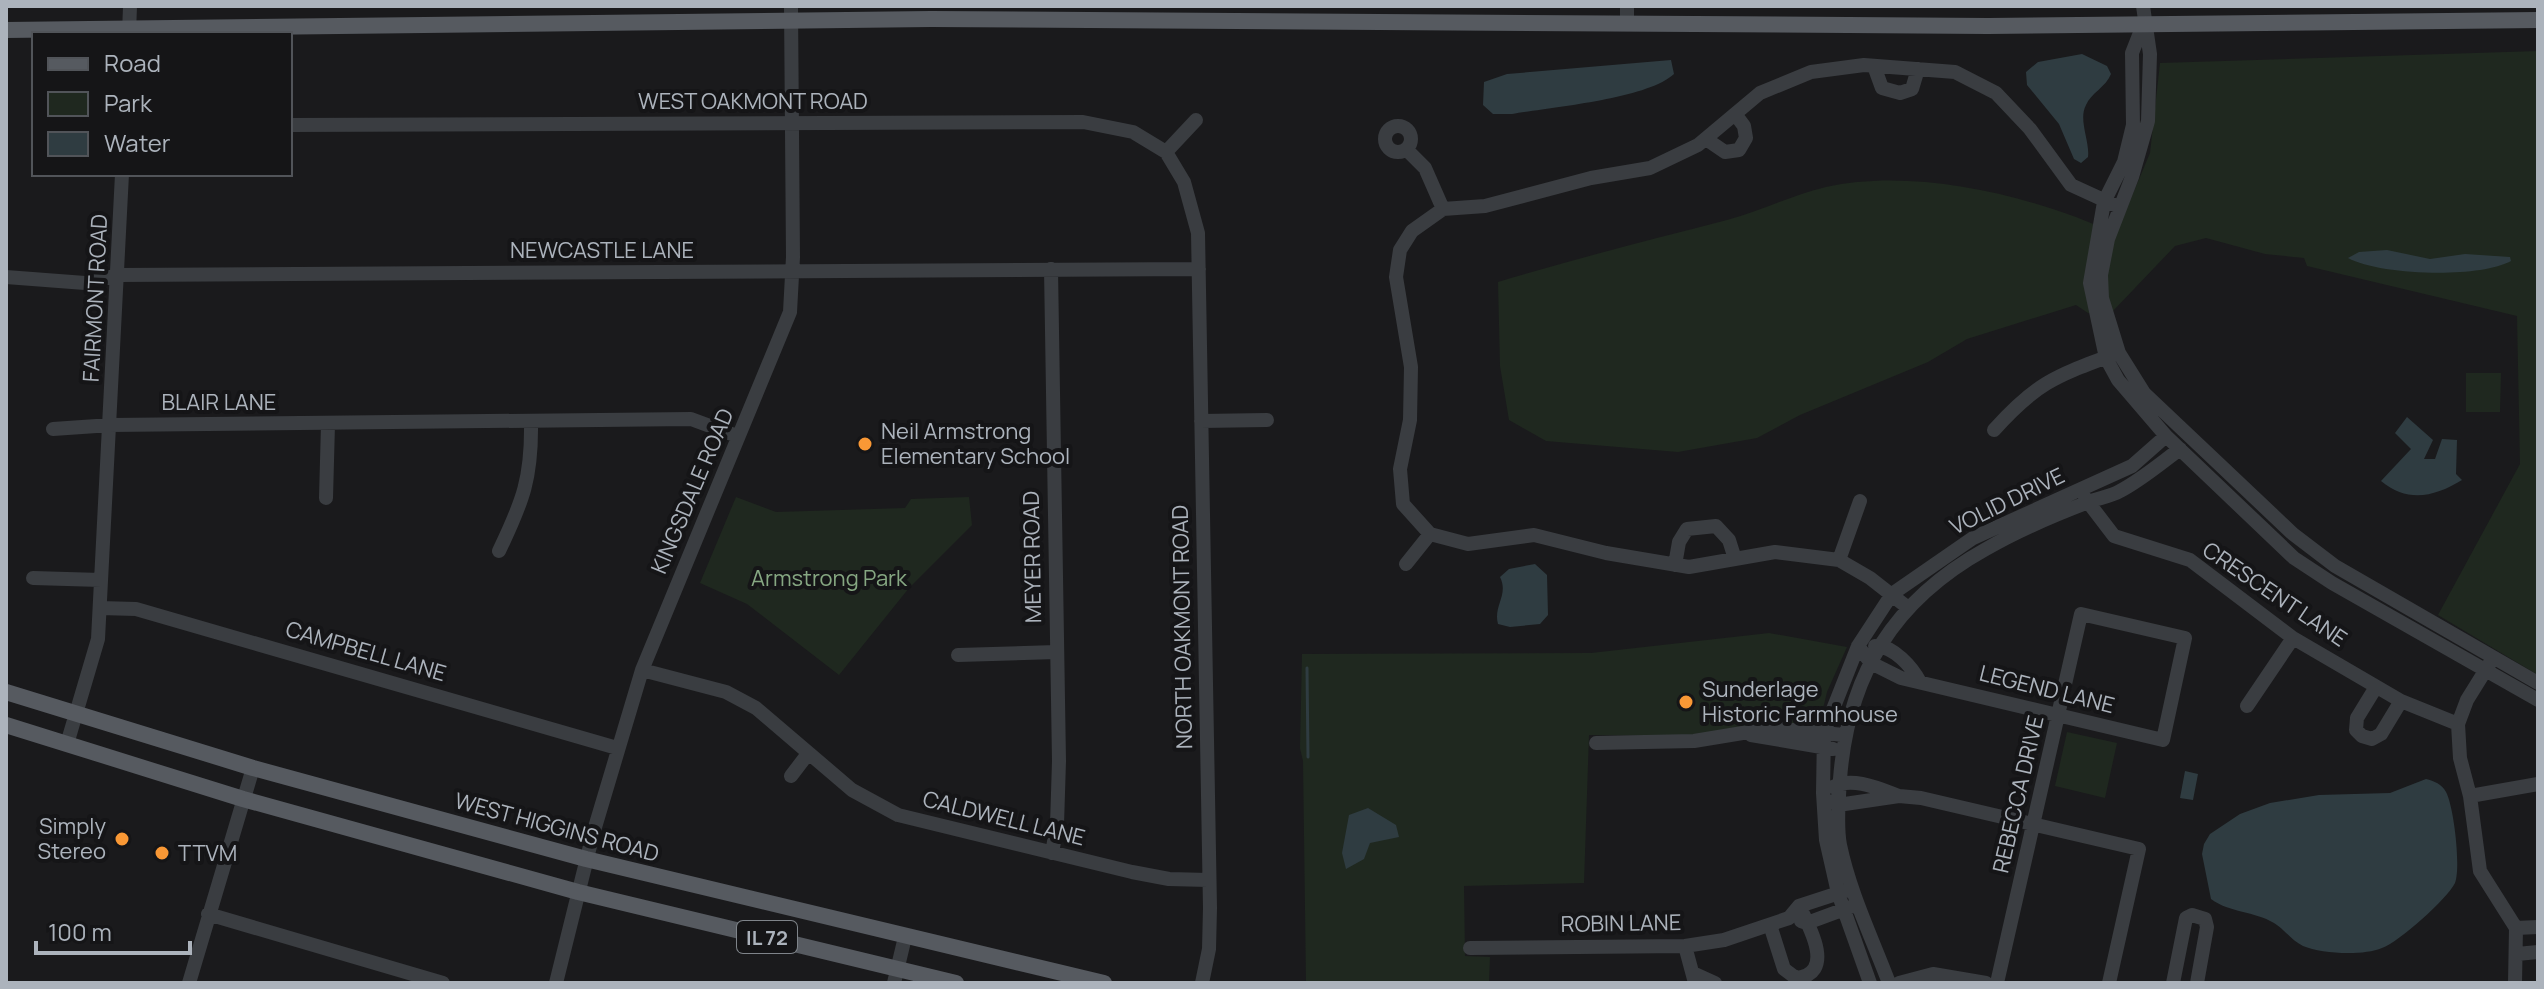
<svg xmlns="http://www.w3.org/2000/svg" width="2544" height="989" viewBox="0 0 2544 989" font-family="Manrope,sans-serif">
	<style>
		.green { fill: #1f281f }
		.water { fill: #2f3c41 }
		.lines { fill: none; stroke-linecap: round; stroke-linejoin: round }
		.stream { stroke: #2f3c41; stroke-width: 3 }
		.minor { stroke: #3a3d41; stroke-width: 14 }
		.major { stroke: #565a60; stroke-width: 16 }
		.poi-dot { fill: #f99835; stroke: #151517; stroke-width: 3 }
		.labels { text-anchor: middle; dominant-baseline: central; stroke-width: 8; stroke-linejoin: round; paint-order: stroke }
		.shield { fill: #151517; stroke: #7f848a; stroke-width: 2 }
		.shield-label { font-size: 20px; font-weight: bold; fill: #acb3bc }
		.street-label { font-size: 22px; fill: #acb3bc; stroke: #151517 }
		.poi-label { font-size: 22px; fill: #acb3bc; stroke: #151517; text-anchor: start }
		.park-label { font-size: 22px; fill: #86a782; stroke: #151517 }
	</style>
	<rect width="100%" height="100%" fill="#1a1a1c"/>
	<path class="green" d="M 2538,51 L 2538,675 L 2438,615 L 2520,464 L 2517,316 L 2307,266 L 2304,258 L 2265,254 L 2206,238 L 2175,246 L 2113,311 L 2088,313 L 2076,305 L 1967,339 L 1928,362 L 1800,415 L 1757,438 L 1678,452 L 1546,441 L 1509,420 L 1500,366 L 1498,282 C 1574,259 1650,240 1727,220 C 1761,211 1792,195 1826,187 C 1915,167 2035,196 2116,234 L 2150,153 L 2160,63 Z
		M 2466,373 L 2501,373 L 2500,412 L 2466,412 Z
		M 736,497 L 776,512 L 905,508 L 911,499 L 969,497 L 972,525 L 909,588 L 839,675 L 747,604 L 700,583 Z
		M 1769,633 L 1847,647 L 1827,692 L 1816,738 L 1589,735 L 1584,883 L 1464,886 L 1465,956 L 1490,957 L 1489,983 L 1306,983 L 1303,761 L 1300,748 L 1302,654 L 1591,653 Z
		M 2067,732 L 2117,743 L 2105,798 L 2055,786 Z"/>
	<path class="water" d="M 2082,54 L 2107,66 L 2111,74 C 2106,87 2091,93 2086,105 C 2078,120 2090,141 2088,157 L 2081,163 L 2074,159 L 2059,124 L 2027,85 L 2026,72 L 2038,62 Z
		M 1671,60 L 1674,74 C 1647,99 1552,107 1512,114 L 1493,114 L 1483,105 L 1484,82 L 1507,74 Z
		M 2387,250 L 2430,259 L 2465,254 L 2510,257 L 2511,261 C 2478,279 2379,275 2348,258 L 2359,252 Z
		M 2407,417 L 2433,440 L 2424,459 L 2435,459 L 2442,439 L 2457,440 L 2456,474 L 2462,480 C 2434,497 2408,503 2381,481 L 2411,449 L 2395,433 Z
		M 1535,564 L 1547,575 L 1548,615 L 1540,624 L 1510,627 L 1498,624 C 1493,606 1509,595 1500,577 L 1509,569 Z
		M 2185,771 L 2198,774 L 2193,800 L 2180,798 Z
		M 2426,779 C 2434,781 2442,784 2446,792 C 2454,807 2461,868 2455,883 C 2447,899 2399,942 2382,948 C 2363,956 2322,954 2303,946 C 2292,941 2284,929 2274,923 C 2254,911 2230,913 2211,899 L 2202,854 L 2204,844 L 2210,834 L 2240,814 L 2270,803 L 2319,795 L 2390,793 Z
		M 1368,808 L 1396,825 L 1399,837 L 1370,843 L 1364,859 L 1346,869 L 1342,853 L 1349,815 Z"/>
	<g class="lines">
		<path class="stream" d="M 1307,668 L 1308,757"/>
		<path class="minor" d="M 1627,6 L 1627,24
			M 2143,6 L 2150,54 L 2148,121 L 2132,177 L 2108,239 L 2101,275 L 2102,298 L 2119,353 L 2144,393 L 2293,534 L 2335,566 L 2538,683
			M 2143,25 L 2132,53 L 2133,125 L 2124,162 L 2104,202 L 2090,283 L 2106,358 L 2118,380 L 2166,436 L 2294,558 L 2332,583 L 2538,700
			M 129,34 L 130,6
			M 1874,66 L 1882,88 L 1900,93 L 1912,89 L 1918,69
			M 290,125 L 1083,122 L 1133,132 L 1166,152 L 1196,120
			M1385 139a13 13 0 1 1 26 0a13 13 0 1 1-26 0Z
			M 1706,139 L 1725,152 L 1739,150 L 1746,138 L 1744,126 L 1735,114
			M 1406,149 L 1425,168 L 1443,209
			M 1166,152 L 1184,182 L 1198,233 L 1210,908 L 1209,949 L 1202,983
			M 1051,269 L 1059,761 L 1057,825 L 1052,853
			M 6,277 L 85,283 L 118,275 L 1199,269
			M 1201,421 L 1267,420
			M 53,429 L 111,425 L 691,419 L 737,436
			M 1994,430 C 2037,382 2056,376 2115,354
			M 326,498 L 328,424
			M 2085,498 L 2114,536 L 2190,560 L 2293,638 L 2401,701 L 2458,724
			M 499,551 C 523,501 532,478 531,421
			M 1839,560 L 1860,501
			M 1406,564 L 1430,534
			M 1675,565 L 1679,542 L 1687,529 L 1716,526 L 1729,540 L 1735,559
			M 33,578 L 101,580
			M 1907,607 L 1870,578 L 1839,560 L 1775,552 L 1689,567 L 1606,553 L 1534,535 L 1468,544 L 1430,534 L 1403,504 L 1400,469 L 1410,420 L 1411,367 L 1396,277 L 1400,250 L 1412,231 L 1443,209 L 1485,206 L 1591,178 L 1650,168 L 1698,145 L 1760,93 L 1811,72 L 1864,65 L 1955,72 L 1996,93 L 2030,129 L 2071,185 L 2119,207
			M 100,608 L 136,609 L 617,748
			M 1858,646 L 1871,663 L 1901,678 L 2163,740 L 2185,638 L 2081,614 L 1997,983
			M 1875,646 C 1894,646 1912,667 1920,682
			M 958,655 L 1056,652
			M 2490,663 L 2467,700 L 2458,724 L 2460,758 L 2470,796 L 2480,871 L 2516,928 L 2538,927
			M 642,670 L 726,692 L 756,708 L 852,790 L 898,815 L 1132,872 L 1169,879 L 1208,880
			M 2376,687 L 2357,718 L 2356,730 L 2362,736 L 2372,739 L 2381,734 L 2401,701
			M 2247,706 L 2293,638
			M 1751,735 L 1833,749
			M 1596,743 L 1694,741 L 1773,728 L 1844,735
			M 67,744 L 98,639 L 122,174
			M 791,776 L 807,755
			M 1833,787 C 1852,776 1880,789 1899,796
			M 2470,796 L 2538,784
			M 1833,801 L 1838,805 L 1899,796 L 1921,798 L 2139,849 L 2109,983
			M 208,914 L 443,983
			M 1801,921 L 1807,923 L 1853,906
			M 1770,925 L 1784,969 L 1796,978 C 1835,974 1811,929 1799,906
			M 1685,946 L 1695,983
			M 1470,948 L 1685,946 L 1724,940 L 1789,918 L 1799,906 L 1845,891
			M 2517,954 L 2538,952
			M 1693,973 L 1715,983
			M 189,983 L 253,768
			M 556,983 L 593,834 L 642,670 L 790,312 L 793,257 L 791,6
			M 894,983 L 905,937
			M 1870,983 L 1838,893 L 1826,840 L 1823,793 L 1824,732 L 1858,646 L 1892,594 L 1973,538 L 2132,466 L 2166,436
			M 1889,983 C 1872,938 1850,893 1840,845 C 1836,824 1839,800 1840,779 C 1848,674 1894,600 1986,549 C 2017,531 2052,516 2086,503 C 2097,498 2110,497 2120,491 C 2141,480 2161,463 2180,449
			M 1899,983 L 1933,974 L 1986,983
			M 2173,983 L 2186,918 L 2192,915 L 2205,919 L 2207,927 L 2197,983
			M 2515,983 L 2516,928"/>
		<path class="major" d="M 6,30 L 931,19 L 1988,26 L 2538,20
			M 6,692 L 253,768 L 586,859 L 1104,983
			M 6,725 L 243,799 L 578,892 L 956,983"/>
	</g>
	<g class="poi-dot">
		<circle cx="865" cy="444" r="8"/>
		<circle cx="1686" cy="702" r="8"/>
		<circle cx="122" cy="839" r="8"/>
		<circle cx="162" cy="853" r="8"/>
	</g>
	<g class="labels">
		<rect class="shield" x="737" y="921" width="60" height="32" rx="6"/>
		<g class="shield-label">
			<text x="767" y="937">IL 72</text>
		</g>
		<g class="street-label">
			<text x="753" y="101">WEST OAKMONT ROAD</text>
			<text x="602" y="250">NEWCASTLE LANE</text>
			<text transform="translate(95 298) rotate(-87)">FAIRMONT ROAD</text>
			<text x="219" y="402">BLAIR LANE</text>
			<text transform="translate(692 491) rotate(-67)">KINGSDALE ROAD</text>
			<text transform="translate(2007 501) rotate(-26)">VOLID DRIVE</text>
			<text transform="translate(1032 557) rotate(-91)">MEYER ROAD</text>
			<text transform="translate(2275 594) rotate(34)">CRESCENT LANE</text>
			<text transform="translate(1182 627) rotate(-91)">NORTH OAKMONT ROAD</text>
			<text transform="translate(366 651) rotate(16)">CAMPBELL LANE</text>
			<text transform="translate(2047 689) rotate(14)">LEGEND LANE</text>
			<text transform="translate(2018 794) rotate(-77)">REBECCA DRIVE</text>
			<text transform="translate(1004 818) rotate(14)">CALDWELL LANE</text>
			<text transform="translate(557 827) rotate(15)">WEST HIGGINS ROAD</text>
			<text transform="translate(1621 923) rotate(-1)">ROBIN LANE</text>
		</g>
		<g class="poi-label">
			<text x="881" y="431">Neil Armstrong<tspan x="881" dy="25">Elementary School</tspan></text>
			<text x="1702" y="689">Sunderlage<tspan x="1702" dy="25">Historic Farmhouse</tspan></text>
			<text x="106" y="826" text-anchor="end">Simply<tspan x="106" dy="25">Stereo</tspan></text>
			<text x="178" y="853">TTVM</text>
		</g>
		<g class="park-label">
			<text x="829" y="578">Armstrong Park</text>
		</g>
	</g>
	<rect width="2544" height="989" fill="none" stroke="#acb3bc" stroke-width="16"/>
	<rect x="32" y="32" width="260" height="144" fill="#151517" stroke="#515459" stroke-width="2"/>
	<rect x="48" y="58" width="40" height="12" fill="#565a60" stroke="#515459" stroke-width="2"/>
	<text x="104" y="72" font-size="24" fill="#acb3bc">Road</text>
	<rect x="48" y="92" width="40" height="24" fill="#1f281f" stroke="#515459" stroke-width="2"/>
	<text x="104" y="112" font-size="24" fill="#acb3bc">Park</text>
	<rect x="48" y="132" width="40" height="24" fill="#2f3c41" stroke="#515459" stroke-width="2"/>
	<text x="104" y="152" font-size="24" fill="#acb3bc">Water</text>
	<path d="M36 941v12h154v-12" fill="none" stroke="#acb3bc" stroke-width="4"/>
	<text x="48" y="941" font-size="24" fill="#acb3bc" stroke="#151517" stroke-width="6" paint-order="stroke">100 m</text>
</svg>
